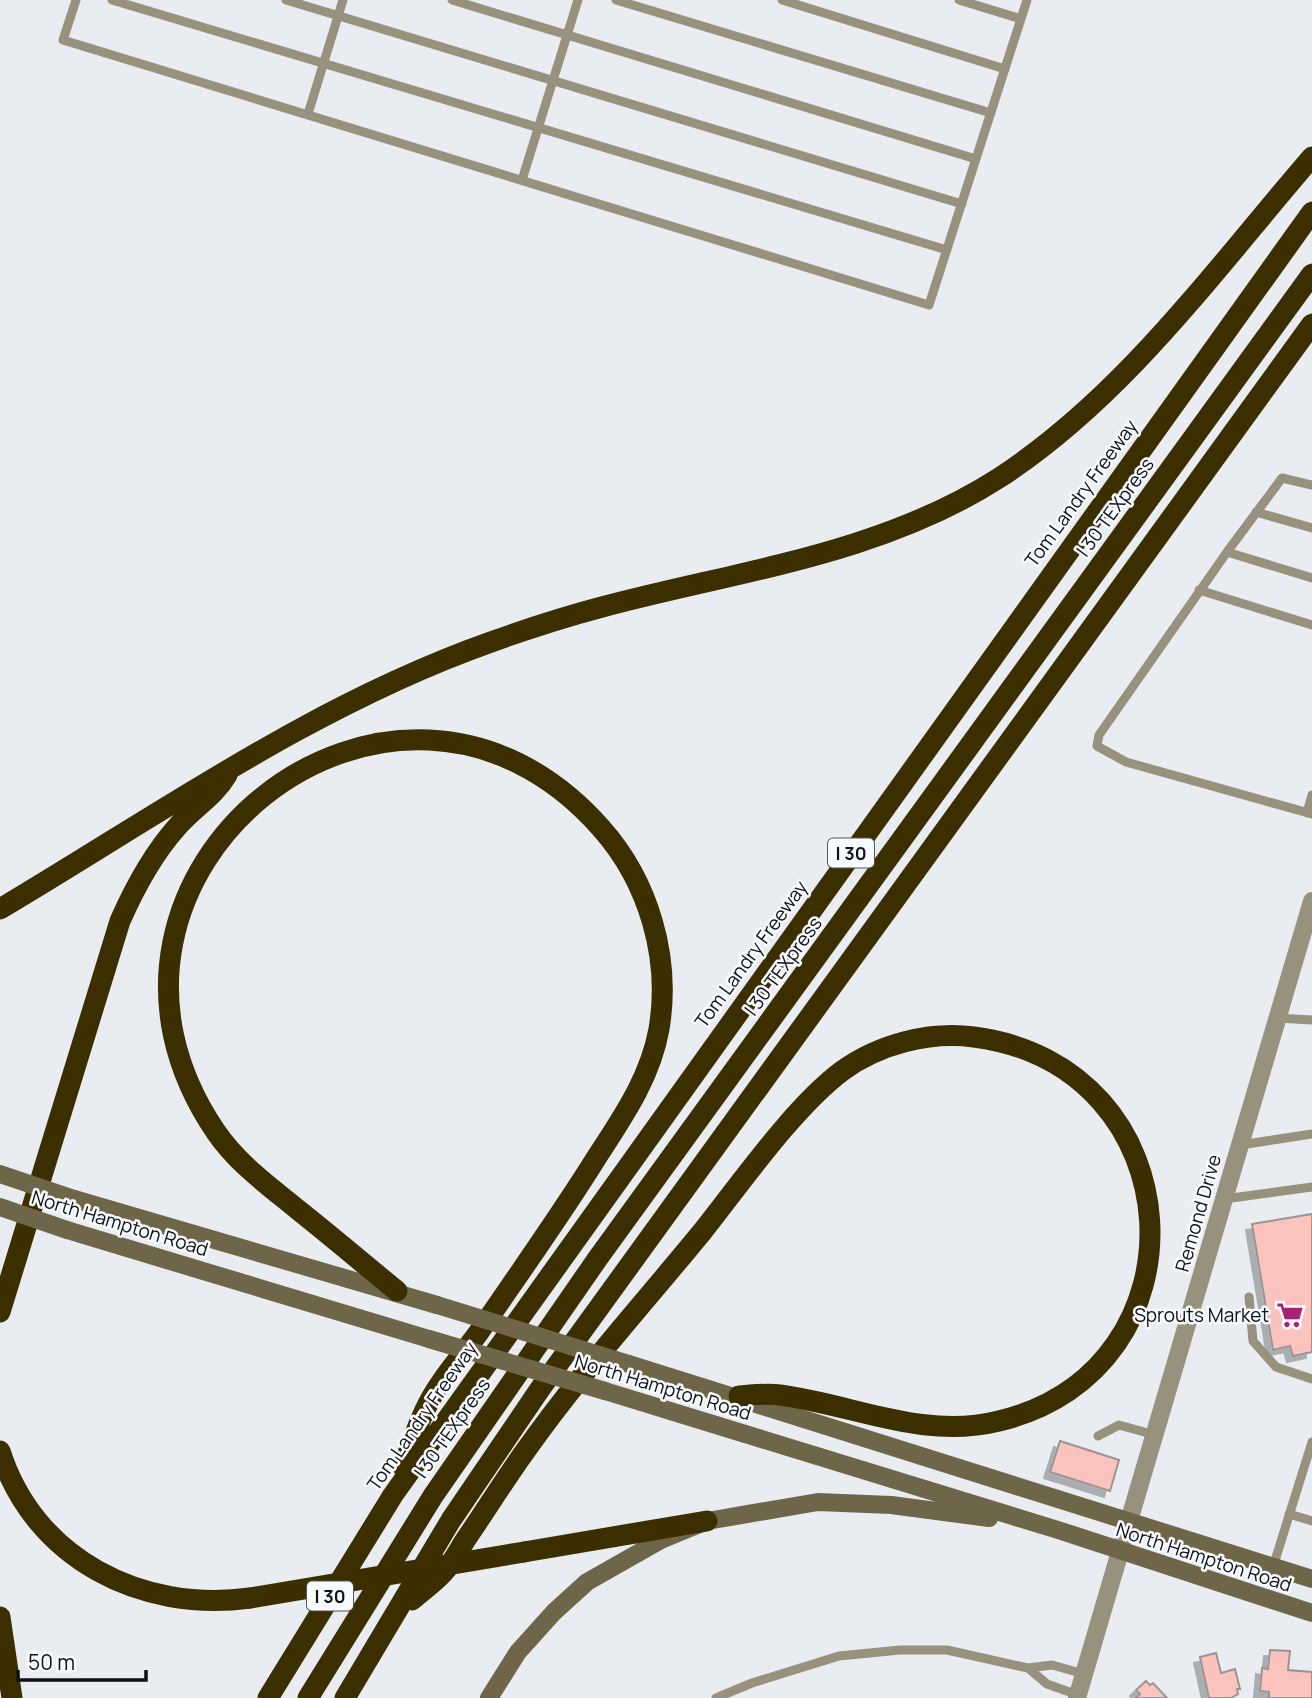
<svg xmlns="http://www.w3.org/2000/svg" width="1312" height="1698" viewBox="0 0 1312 1698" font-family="Manrope,sans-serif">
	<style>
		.building { fill: #fbc3be; stroke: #9a9493; stroke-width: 2; filter: url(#shadow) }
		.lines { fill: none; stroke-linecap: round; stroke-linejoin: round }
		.service { stroke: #97917e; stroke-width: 9 }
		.minor { stroke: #97917e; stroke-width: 18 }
		.tertiary { stroke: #97917e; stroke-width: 18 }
		.secondary { stroke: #6f6649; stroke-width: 18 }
		.motorway { stroke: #3b2f00; stroke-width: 21 }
		.secondary-bridge { stroke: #6f6649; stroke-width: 18 }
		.motorway-bridge { stroke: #3b2f00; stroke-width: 21 }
		.labels { text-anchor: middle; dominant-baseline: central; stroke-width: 5; stroke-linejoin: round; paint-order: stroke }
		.shield { fill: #f7fafe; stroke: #555659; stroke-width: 2 }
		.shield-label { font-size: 18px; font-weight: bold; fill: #0f1012 }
		.street-label { font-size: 19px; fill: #0f1012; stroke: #f7fafe }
		.poi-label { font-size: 19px; fill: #0f1012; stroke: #f7fafe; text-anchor: end }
	</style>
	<defs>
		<filter id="shadow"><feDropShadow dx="-6" dy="6" stdDeviation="0" flood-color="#0004"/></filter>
	</defs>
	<rect width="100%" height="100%" fill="#e9edf1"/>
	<path class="building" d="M 1312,1214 L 1312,1352 L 1293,1356 L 1290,1346 L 1273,1350 L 1252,1224 Z
		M 1060,1441 L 1119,1460 L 1110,1491 L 1050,1472 Z
		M 1270,1650 L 1290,1651 L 1288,1670 L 1312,1672 L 1312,1698 L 1269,1698 L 1269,1692 L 1260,1691 L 1262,1668 L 1268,1669 Z
		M 1216,1653 L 1221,1673 L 1235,1669 L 1240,1689 L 1237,1689 L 1238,1694 L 1231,1698 L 1209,1698 L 1200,1657 Z
		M 1146,1681 L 1150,1685 L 1153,1683 L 1167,1698 L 1135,1698 L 1140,1694 L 1136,1690 Z"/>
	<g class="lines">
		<path class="service" d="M 76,0 L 63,40 L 929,305 L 1027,0
			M 112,0 L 947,250
			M 286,0 L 962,204
			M 452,0 L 976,159
			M 616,0 L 991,113
			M 782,0 L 1005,69
			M 959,0 L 1021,19
			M 308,114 L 343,0
			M 522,180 L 578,0
			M 1256,512 L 1312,528
			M 1227,552 L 1282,478 L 1312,485
			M 1312,578 L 1227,552 L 1099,735 L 1097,746 L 1126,762 L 1312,814
			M 1199,590 L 1312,625
			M 1307,813 L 1312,795
			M 1277,1018 L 1312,1020
			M 1240,1145 L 1312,1134
			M 1224,1199 L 1312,1187
			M 1249,1297 L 1253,1341 L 1276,1367 L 1312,1379
			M 1098,1436 L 1119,1425 L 1155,1435
			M 1289,1514 L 1312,1521
			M 1273,1567 L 1312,1442
			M 1028,1668 L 1047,1684 L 1078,1695
			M 716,1698 L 752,1683 L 839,1656 L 900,1650 L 947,1650 L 1028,1668 L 1052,1665 L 1084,1674"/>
		<path class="minor" d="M 1129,1521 L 1312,901"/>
		<path class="tertiary" d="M 1077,1698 L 1129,1521"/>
		<path class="secondary" d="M 74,1199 L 437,1305
			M 67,1230 L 429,1339
			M 629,1364 L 1312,1579
			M 605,1391 L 1058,1530 L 1312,1613
			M 489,1698 L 518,1652 L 554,1612 L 587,1582 L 661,1540 L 707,1521 L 818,1502 L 891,1505 L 989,1518"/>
		<path class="motorway" d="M 0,909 C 160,814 313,705 491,642 C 527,629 564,617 602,607 C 736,571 879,555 999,478 C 1125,396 1215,269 1312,157
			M 397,1291 C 364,1264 331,1236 297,1209 C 269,1186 237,1163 216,1132 C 40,874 394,593 601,828 C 649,882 671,958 659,1029 C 650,1079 622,1118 595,1160 C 558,1219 518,1275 479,1332 C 461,1357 437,1383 425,1410 C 416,1429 410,1448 403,1467
			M 0,1312 L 120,921 C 135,887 152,855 177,827 C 193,808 214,797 227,775
			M 0,1451 C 34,1559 142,1613 250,1598
			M 524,1552 L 707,1521
			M 412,1600 C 422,1591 434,1583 443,1573 C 452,1564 459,1550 466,1539 C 486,1510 505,1479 526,1450 C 579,1375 643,1304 702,1232 C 741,1183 793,1108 842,1071 C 879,1044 930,1031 974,1037 C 1196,1066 1212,1370 999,1421 C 923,1440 855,1405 780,1395 C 767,1393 753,1395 739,1396
			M 0,1617 L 12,1698
			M 268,1698 L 393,1495 L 1312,212
			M 308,1698 L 433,1496 L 598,1258 L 1312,274
			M 345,1698 L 451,1520 L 540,1389 L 1312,324"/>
		<path class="secondary-bridge" d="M 0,1174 L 74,1199
			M 0,1207 L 67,1230
			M 437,1305 L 629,1364
			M 429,1339 L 605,1391"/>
		<path class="motorway-bridge" d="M 250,1598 L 524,1552"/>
	</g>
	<defs>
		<g id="supermarket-bare" transform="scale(2.1)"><path d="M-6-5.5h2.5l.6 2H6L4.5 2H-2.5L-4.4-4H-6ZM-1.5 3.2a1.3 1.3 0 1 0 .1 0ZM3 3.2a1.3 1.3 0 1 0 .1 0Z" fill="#a52370" stroke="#f7fafe" stroke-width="2.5" paint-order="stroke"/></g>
	</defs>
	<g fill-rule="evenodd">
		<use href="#supermarket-bare" x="1290" y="1315"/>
	</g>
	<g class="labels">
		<g class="shield">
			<rect x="828" y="838.5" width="46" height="29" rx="5"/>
			<rect x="307" y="1581.5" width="46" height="29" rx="5"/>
		</g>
		<g class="shield-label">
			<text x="851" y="853">I 30</text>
			<text x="330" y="1596">I 30</text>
		</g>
		<g class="street-label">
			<text transform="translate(1081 493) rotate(-54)">Tom Landry Freeway</text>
			<text transform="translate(1115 507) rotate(-54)">I 30 TEXpress</text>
			<text transform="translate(751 954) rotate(-54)">Tom Landry Freeway</text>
			<text transform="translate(783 966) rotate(-54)">I 30 TEXpress</text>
			<text transform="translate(1198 1213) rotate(-74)">Remond Drive</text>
			<text transform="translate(120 1223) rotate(17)">North Hampton Road</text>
			<text transform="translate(663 1387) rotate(17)">North Hampton Road</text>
			<text transform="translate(422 1416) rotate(-55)">Tom Landry Freeway</text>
			<text transform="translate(452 1428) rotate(-55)">I 30 TEXpress</text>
			<text transform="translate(1204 1557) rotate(18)">North Hampton Road</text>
		</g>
		<g class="poi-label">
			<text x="1269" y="1315">Sprouts Market</text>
		</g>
	</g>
	<path d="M18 1670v10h128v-10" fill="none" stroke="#0f1012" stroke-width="3.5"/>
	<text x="28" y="1670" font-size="21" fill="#0f1012" stroke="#f7fafe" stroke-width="5" paint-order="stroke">50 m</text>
</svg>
